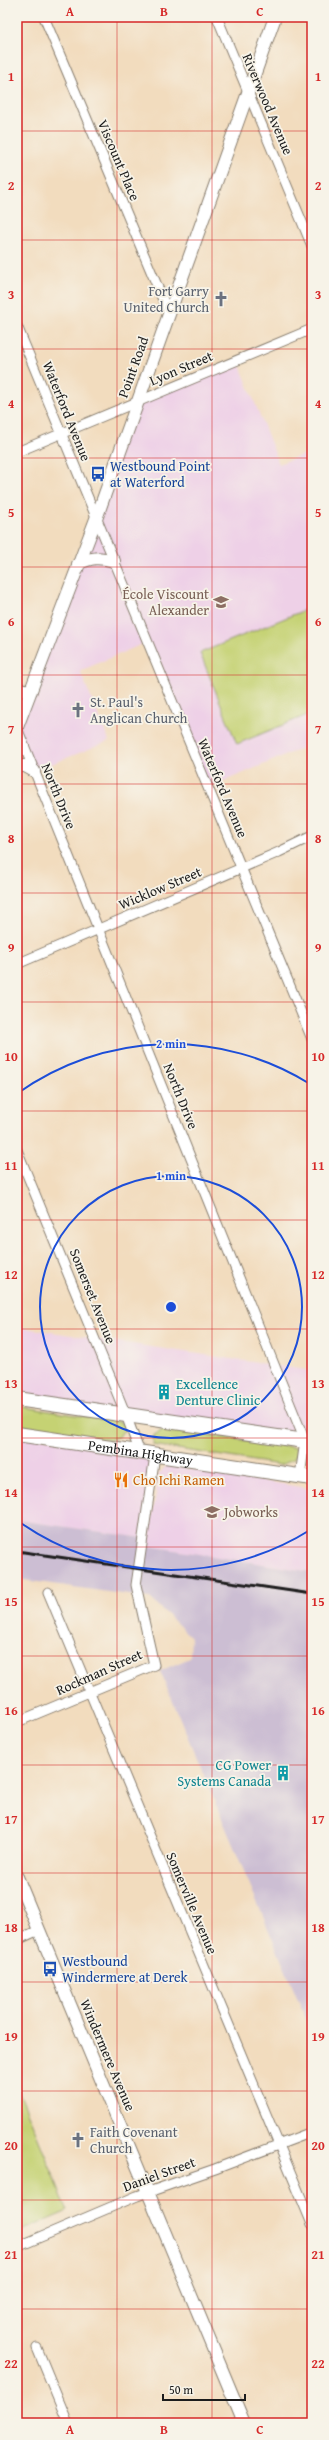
<svg xmlns="http://www.w3.org/2000/svg" width="329" height="2440" viewBox="0 0 329 2440" font-family="'Gentium Book Plus',serif">
	<style>
		.built { fill: #eed0e7 }
		.industrial { fill: #ccbed3 }
		.green { fill: #c5d273; stroke: #707748 }
		.lines { fill: none; stroke-linecap: round; stroke-linejoin: round }
		.street-casing { stroke: #877c6d; stroke-width: 11 }
		.secondary-casing { stroke: #877c6d; stroke-width: 14 }
		.primary-casing { stroke: #877c6d; stroke-width: 16 }
		.street { stroke: #fff; stroke-width: 9 }
		.secondary { stroke: #fff; stroke-width: 12 }
		.primary { stroke: #fff; stroke-width: 14 }
		.rail { stroke: #1c1c1c; stroke-width: 3 }
		.grid { fill: none; stroke: #d62828; stroke-width: 1; stroke-opacity: 0.55 }
		.ring { fill: none; stroke: #1d4ed8; stroke-width: 2 }
		.labels { text-anchor: middle; dominant-baseline: central; stroke-width: 3.5; stroke-linejoin: round; paint-order: stroke }
		.street-label { font-size: 14px; fill: #1c1c1c; stroke: #f7f3e8 }
		.worship-label { font-size: 14px; fill: #5b616d; stroke: #f7f3e8; text-anchor: start }
		.transit-label { font-size: 14px; fill: #164399; stroke: #f7f3e8; text-anchor: start }
		.education-label { font-size: 14px; fill: #785e54; stroke: #f7f3e8; text-anchor: end }
		.culture-label { font-size: 14px; fill: #0d838f; stroke: #f7f3e8; text-anchor: start }
		.food-label { font-size: 14px; fill: #c56008; stroke: #f7f3e8; text-anchor: start }
		.centre { fill: #1d4ed8; stroke: #f7f3e8; stroke-width: 2 }
		.ring-label { font-size: 12px; text-anchor: middle; font-weight: bold; fill: #1d4ed8; stroke: #f7f3e8; stroke-width: 3.5; stroke-linejoin: round; paint-order: stroke }
		.neatline { fill: none; stroke: #d62828; stroke-width: 1.5 }
		.grid-label { font-size: 13px; text-anchor: middle; font-weight: bold; fill: #d62828 }
	</style>
	<rect width="100%" height="100%" fill="#f7f3e8"/>
	<filter id="ink" filterUnits="userSpaceOnUse"><feTurbulence type="fractalNoise" baseFrequency=".025" numOctaves="2"/><feDisplacementMap in="SourceGraphic" scale="8" xChannelSelector="R" yChannelSelector="G"/><feConvolveMatrix kernelMatrix="1 2 1 2 8 2 1 2 1" color-interpolation-filters="sRGB"/></filter>
	<filter id="wash" filterUnits="userSpaceOnUse"><feTurbulence type="fractalNoise" baseFrequency=".012" numOctaves="4" result="noise"/><feDisplacementMap in="SourceGraphic" scale="16" xChannelSelector="R" yChannelSelector="G"/><feGaussianBlur stdDeviation="0.9" result="paint"/><feColorMatrix in="noise" values="0 0 0 0 0 0 0 0 0 0 0 0 0 0 0 0 0 1.4 0 .05"/><feComposite in="paint" operator="in"/></filter>
	<g filter="url(#wash)">
		<rect width="100%" height="100%" fill="#f2dcbe"/>
		<path class="built" d="M 238,360 L 279,464 L 312,451 L 312,744 L 208,788 L 147,642 L 80,671 L 109,741 L 34,771 L 17,727 L 136,402 Z
			M 17,1327 L 312,1371 L 312,1442 L 17,1399 Z
			M 17,1434 L 155,1455 L 143,1538 L 17,1520 Z
			M 167,1465 L 312,1489 L 312,1572 L 148,1546 L 159,1474 Z"/>
		<path class="industrial" d="M 17,1520 L 143,1538 L 142,1545 L 312,1572 L 312,2033 L 160,1671 L 190,1658 L 191,1637 L 150,1598 L 17,1579 Z"/>
		<path class="green" d="M 312,607 L 312,713 L 237,744 L 200,653 Z
			M 17,1406 L 121,1422 L 126,1428 L 118,1437 L 109,1440 L 17,1426 Z
			M 165,1429 L 286,1446 L 296,1448 L 298,1453 L 294,1459 L 280,1465 L 153,1445 L 154,1435 Z
			M 17,2087 L 68,2211 L 17,2233 Z"/>
	</g>
	<g filter="url(#ink)">
		<g class="lines">
			<g class="street-casing">
				<path id="street" d="M 44,17 L 169,314
					M 217,17 L 312,246
					M 17,326 L 312,1039
					M 17,452 L 312,329
					M 17,728 L 305,1441 L 300,1476
					M 17,964 L 279,852 L 312,836
					M 17,1150 L 126,1415 L 140,1453
					M 48,1592 L 312,2224
					M 17,1722 L 154,1665 L 136,1585 L 155,1455
					M 17,1940 L 39,1930
					M 17,2247 L 137,2196 L 215,2169 L 312,2132
					M 37,2348 L 68,2423"/>
			</g>
			<g class="secondary-casing">
				<path id="secondary" d="M 78,564 C 91,557 99,557 114,561
					M 17,689 L 31,691
					M 17,727 L 96,519 L 275,17
					M 17,766 L 25,766 L 34,771
					M 17,1877 L 244,2423"/>
			</g>
			<g class="primary-casing">
				<g id="primary">
					<path d="M 17,1399 L 312,1442"/>
					<path id="s1" d="M 17,1434 L 312,1478"/>
				</g>
			</g>
			<use href="#street" class="street"/>
			<use href="#secondary" class="secondary"/>
			<use href="#primary" class="primary"/>
			<path class="rail" d="M 17,1551 L 312,1594"/>
		</g>
	</g>
	<path class="grid" d="M 117,17 L 117,2423M 212,17 L 212,2423M 17,131 L 312,131M 17,240 L 312,240M 17,349 L 312,349M 17,458 L 312,458M 17,567 L 312,567M 17,675 L 312,675M 17,784 L 312,784M 17,893 L 312,893M 17,1002 L 312,1002M 17,1111 L 312,1111M 17,1220 L 312,1220M 17,1329 L 312,1329M 17,1438 L 312,1438M 17,1547 L 312,1547M 17,1656 L 312,1656M 17,1765 L 312,1765M 17,1873 L 312,1873M 17,1982 L 312,1982M 17,2091 L 312,2091M 17,2200 L 312,2200M 17,2309 L 312,2309"/>
	<g class="ring">
		<circle cx="171" cy="1307" r="131"/>
		<path d="M310 1530A263 263 0 0 1 18 1521M18 1093A263 263 0 0 1 310 1084"/>
	</g>
	<defs>
		<g id="church-bare" transform="scale(1.2)"><path d="M-1.2-6h2.4v3.5h3.3v2.4h-3.3V6h-2.4V-.1h-3.3v-2.4h3.3Z" fill="#6b7280" stroke="#f7f3e8" stroke-width="2.5" paint-order="stroke"/></g>
		<g id="bus-bare" transform="scale(1.2)"><path d="M-5-6H5V4H4V6H2V4H-2V6H-4V4H-5ZM-3.5-4V0h7V-4ZM-3.5 1.2v1.5H-2V1.2ZM2 1.2v1.5H3.5V1.2Z" fill="#1a4fb4" stroke="#f7f3e8" stroke-width="2.5" paint-order="stroke"/></g>
		<g id="school-bare" transform="scale(1.2)"><path d="M0-5L7-2L0 1L-7-2ZM-4 1L0 2.5L4 1V4Q0 6-4 4Z" fill="#8d6e63" stroke="#f7f3e8" stroke-width="2.5" paint-order="stroke"/></g>
		<g id="building-bare" transform="scale(1.2)"><path d="M-4-6H4V6H1V3H-1V6H-4ZM-2.5-4.3h1.7v1.8h-1.7ZM.8-4.3h1.7v1.8H.8ZM-2.5-1h1.7V.8h-1.7ZM.8-1h1.7V.8H.8Z" fill="#0f9aa8" stroke="#f7f3e8" stroke-width="2.5" paint-order="stroke"/></g>
		<g id="restaurant-bare" transform="scale(1.2)"><path d="M-5-6h1v4h1v-4h1v4h1v-4h1v5L-1.5 .5V6h-2V.5L-5-1ZM5-6V6H3V1.5H1.5Q1.5-4 5-6Z" fill="#e8710a" stroke="#f7f3e8" stroke-width="2.5" paint-order="stroke"/></g>
	</defs>
	<g fill-rule="evenodd">
		<use href="#church-bare" x="221" y="299"/>
		<use href="#bus-bare" x="98" y="474"/>
		<use href="#school-bare" x="221" y="602"/>
		<use href="#church-bare" x="78" y="710"/>
		<use href="#building-bare" x="164" y="1392"/>
		<use href="#restaurant-bare" x="121" y="1480"/>
		<use href="#school-bare" x="212" y="1512"/>
		<use href="#building-bare" x="283" y="1773"/>
		<use href="#bus-bare" x="50" y="1969"/>
		<use href="#church-bare" x="78" y="2140"/>
	</g>
	<g class="labels">
		<g class="street-label">
			<text transform="translate(268 104) rotate(67)">Riverwood Avenue</text>
			<text transform="translate(119 160) rotate(67)">Viscount Place</text>
			<text transform="translate(133 367) rotate(-70)">Point Road</text>
			<text transform="translate(181 368) rotate(-23)">Lyon Street</text>
			<text transform="translate(67 411) rotate(68)">Waterford Avenue</text>
			<text transform="translate(223 788) rotate(67)">Waterford Avenue</text>
			<text transform="translate(59 796) rotate(68)">North Drive</text>
			<text transform="translate(160 888) rotate(-23)">Wicklow Street</text>
			<text transform="translate(181 1096) rotate(68)">North Drive</text>
			<text transform="translate(93 1296) rotate(68)">Somerset Avenue</text>
			<text stroke="none"><textPath href="#s1" startOffset="125">Pembina Highway</textPath></text>
			<text transform="translate(99 1672) rotate(-24)">Rockman Street</text>
			<text transform="translate(192 1903) rotate(67)">Somerville Avenue</text>
			<text transform="translate(108 2055) rotate(67)">Windermere Avenue</text>
			<text transform="translate(159 2174) rotate(-20)">Daniel Street</text>
		</g>
		<g class="worship-label">
			<text x="209" y="291" text-anchor="end">Fort Garry<tspan x="209" dy="16">United Church</tspan></text>
			<text x="90" y="702">St. Paul's<tspan x="90" dy="16">Anglican Church</tspan></text>
			<text x="90" y="2132">Faith Covenant<tspan x="90" dy="16">Church</tspan></text>
		</g>
		<g class="transit-label">
			<text x="110" y="466">Westbound Point<tspan x="110" dy="16">at Waterford</tspan></text>
			<text x="62" y="1961">Westbound<tspan x="62" dy="16">Windermere at Derek</tspan></text>
		</g>
		<g class="education-label">
			<text x="209" y="594">École Viscount<tspan x="209" dy="16">Alexander</tspan></text>
			<text x="224" y="1512" text-anchor="start">Jobworks</text>
		</g>
		<g class="culture-label">
			<text x="176" y="1384">Excellence<tspan x="176" dy="16">Denture Clinic</tspan></text>
			<text x="271" y="1765" text-anchor="end">CG Power<tspan x="271" dy="16">Systems Canada</tspan></text>
		</g>
		<g class="food-label">
			<text x="133" y="1480">Cho Ichi Ramen</text>
		</g>
	</g>
	<circle cx="171" cy="1307" r="6" class="centre"/>
	<g class="ring-label">
		<text x="171" y="1048">2 min</text>
		<text x="171" y="1180">1 min</text>
	</g>
	<rect width="329" height="2440" fill="none" stroke="#f7f3e8" stroke-width="44"/>
	<path d="M163 2394v6h82v-6" fill="none" stroke="#1c1c1c" stroke-width="2"/>
	<text x="169" y="2394" font-size="12" fill="#1c1c1c" stroke="#f7f3e8" stroke-width="3" paint-order="stroke">50 m</text>
	<rect x="22" y="22" width="285" height="2396" class="neatline"/>
	<g class="grid-label">
		<text x="70" y="16">A</text>
		<text x="164" y="16">B</text>
		<text x="260" y="16">C</text>
		<text x="11" y="81">1</text>
		<text x="318" y="81">1</text>
		<text x="11" y="190">2</text>
		<text x="318" y="190">2</text>
		<text x="11" y="299">3</text>
		<text x="318" y="299">3</text>
		<text x="11" y="408">4</text>
		<text x="318" y="408">4</text>
		<text x="11" y="517">5</text>
		<text x="318" y="517">5</text>
		<text x="11" y="626">6</text>
		<text x="318" y="626">6</text>
		<text x="11" y="734">7</text>
		<text x="318" y="734">7</text>
		<text x="11" y="843">8</text>
		<text x="318" y="843">8</text>
		<text x="11" y="952">9</text>
		<text x="318" y="952">9</text>
		<text x="11" y="1061">10</text>
		<text x="318" y="1061">10</text>
		<text x="11" y="1170">11</text>
		<text x="318" y="1170">11</text>
		<text x="11" y="1279">12</text>
		<text x="318" y="1279">12</text>
		<text x="11" y="1388">13</text>
		<text x="318" y="1388">13</text>
		<text x="11" y="1497">14</text>
		<text x="318" y="1497">14</text>
		<text x="11" y="1606">15</text>
		<text x="318" y="1606">15</text>
		<text x="11" y="1715">16</text>
		<text x="318" y="1715">16</text>
		<text x="11" y="1824">17</text>
		<text x="318" y="1824">17</text>
		<text x="11" y="1932">18</text>
		<text x="318" y="1932">18</text>
		<text x="11" y="2041">19</text>
		<text x="318" y="2041">19</text>
		<text x="11" y="2150">20</text>
		<text x="318" y="2150">20</text>
		<text x="11" y="2259">21</text>
		<text x="318" y="2259">21</text>
		<text x="11" y="2368">22</text>
		<text x="318" y="2368">22</text>
		<text x="70" y="2434">A</text>
		<text x="164" y="2434">B</text>
		<text x="260" y="2434">C</text>
	</g>
</svg>
